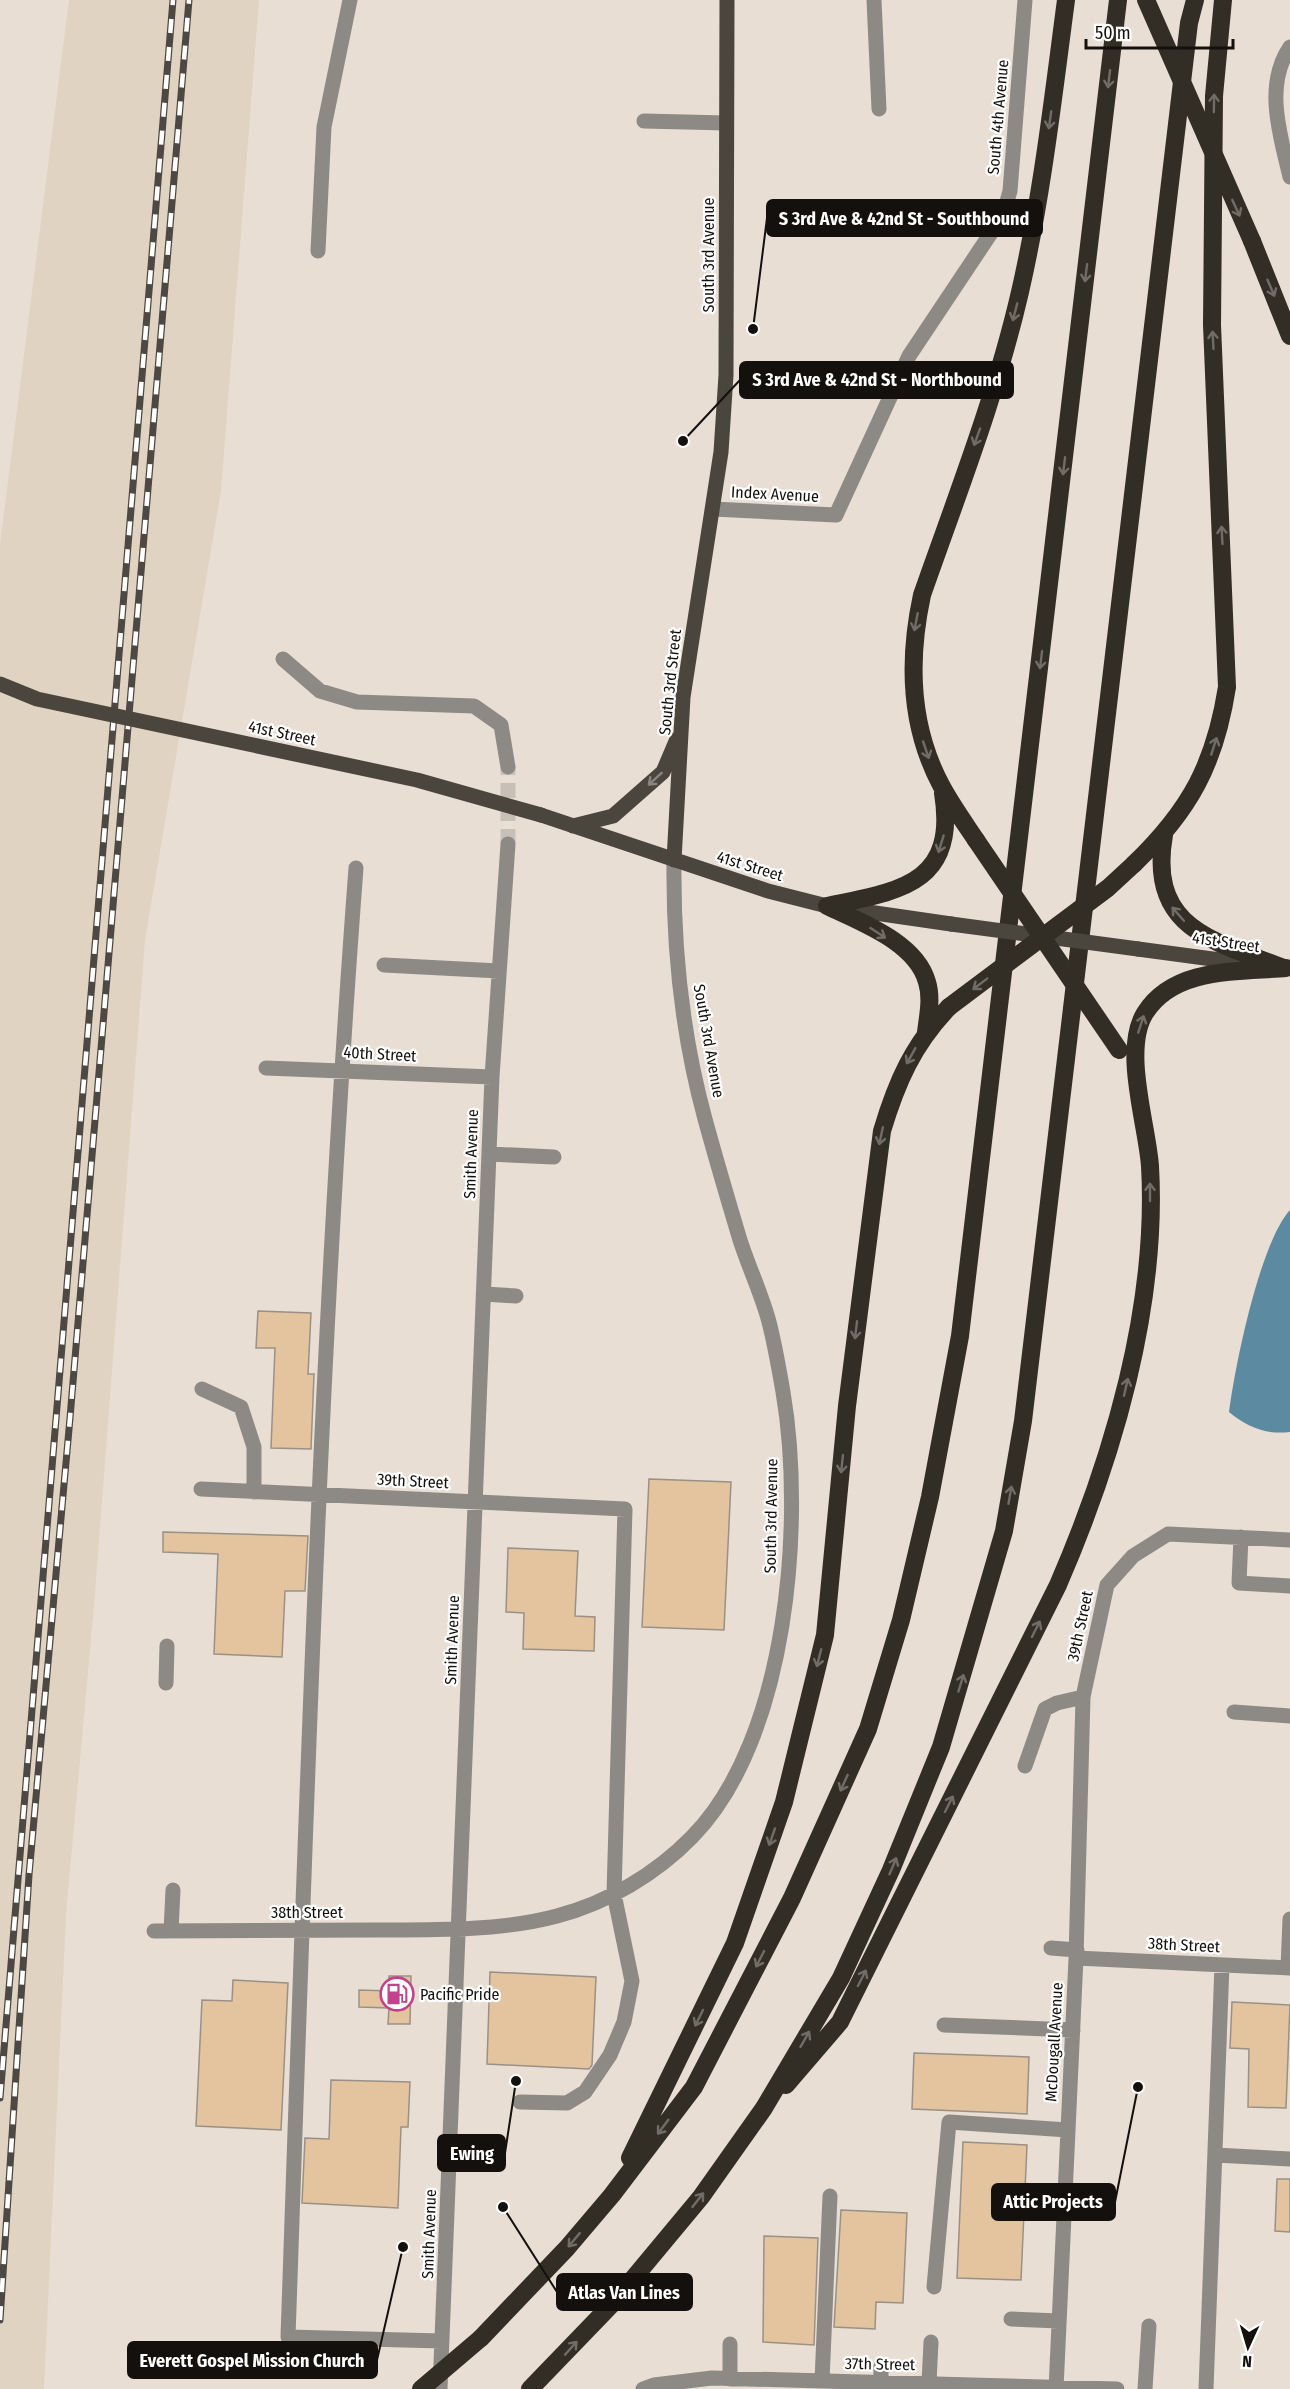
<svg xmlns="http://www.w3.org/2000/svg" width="1290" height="2389" viewBox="0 0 1290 2389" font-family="'Fira Sans Condensed',sans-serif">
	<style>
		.built { fill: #e1d3c2 }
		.water { fill: #5c8aa1 }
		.building { fill: #e3c49e; stroke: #999187; stroke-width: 1.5 }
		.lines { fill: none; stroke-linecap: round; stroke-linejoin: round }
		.minor-tunnel { stroke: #c8bfb6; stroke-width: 15; stroke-dasharray: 15 8; stroke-linecap: butt }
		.minor { stroke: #8d8a85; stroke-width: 15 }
		.major { stroke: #4a453d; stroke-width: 15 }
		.highway { stroke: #332e25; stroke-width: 18 }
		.rail-casing { stroke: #4d4843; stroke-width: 7 }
		.rail { stroke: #fff; stroke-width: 4.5; stroke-dasharray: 14; stroke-linecap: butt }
		.major-bridge { stroke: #4a453d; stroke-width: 15 }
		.highway-bridge { stroke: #332e25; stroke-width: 18 }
		.oneway { stroke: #706d66 }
		.oneway2 { stroke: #898681 }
		.labels { text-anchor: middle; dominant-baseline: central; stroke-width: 4.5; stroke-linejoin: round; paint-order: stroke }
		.street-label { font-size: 16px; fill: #13100d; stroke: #fff }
		.poi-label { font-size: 16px; fill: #13100d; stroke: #fff; text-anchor: start }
		.leader { fill: none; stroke: #13100d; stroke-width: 2 }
		.callout-dot { fill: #13100d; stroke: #fff; stroke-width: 2 }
		.callout { fill: #13100d; stroke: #13100d; stroke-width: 2 }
		.callout-label { font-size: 18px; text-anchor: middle; font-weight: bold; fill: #fff }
	</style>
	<rect width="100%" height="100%" fill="#e8ded4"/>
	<path class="built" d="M 69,0 L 259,0 L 221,491 L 145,940 L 94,1606 L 66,1915 L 44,2389 L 0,2389 L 0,544 Z"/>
	<path class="water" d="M 1290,1210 L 1290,1432 C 1266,1435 1247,1427 1229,1412 C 1235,1365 1260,1243 1290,1210 Z"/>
	<path class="building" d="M 258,1311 L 311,1313 L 308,1374 L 314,1374 L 311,1449 L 271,1448 L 275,1348 L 256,1348 Z
		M 649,1479 L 731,1482 L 724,1630 L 642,1627 Z
		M 163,1532 L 308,1536 L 305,1591 L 285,1591 L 282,1657 L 214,1654 L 218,1554 L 163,1552 Z
		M 508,1548 L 578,1551 L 575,1616 L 595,1617 L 594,1651 L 523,1649 L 524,1613 L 506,1612 Z
		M 490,1972 L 596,1977 L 592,2065 L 589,2069 L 487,2064 Z
		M 389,1976 L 411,1976 L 410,2024 L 388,2024 L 389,2008 L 359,2007 L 359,1990 L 389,1991 Z
		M 233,1980 L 288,1983 L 281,2130 L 196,2126 L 202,2000 L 232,2001 Z
		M 1232,2002 L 1290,2005 L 1286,2108 L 1248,2107 L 1249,2049 L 1230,2048 Z
		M 914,2053 L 1029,2057 L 1027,2114 L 912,2109 Z
		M 331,2080 L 410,2082 L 408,2127 L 401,2127 L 398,2208 L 302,2203 L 305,2138 L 329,2139 Z
		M 963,2142 L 1027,2145 L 1021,2280 L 957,2278 Z
		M 1277,2179 L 1290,2179 L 1290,2232 L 1275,2231 Z
		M 841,2210 L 907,2213 L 903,2303 L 876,2302 L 875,2329 L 834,2327 Z
		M 764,2236 L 818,2238 L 814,2345 L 763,2342 Z"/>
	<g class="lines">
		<path class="minor-tunnel" d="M 508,844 L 508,767"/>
		<path class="minor" d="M 874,0 L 879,109
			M 1290,47 C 1264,85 1280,135 1290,177
			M 644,121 L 726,123
			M 318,251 L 324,127 L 350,0
			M 713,509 L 836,515 L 909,356 L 1003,215 L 1010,191 L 1025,0
			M 283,659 L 320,691 L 357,702 L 474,706 L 501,725 L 508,767
			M 356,868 C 319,1357 305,1847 288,2337 L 442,2341
			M 384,965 L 499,971
			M 266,1068 L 492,1077
			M 489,1154 L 554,1157
			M 484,1294 L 516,1296
			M 202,1389 L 241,1407 L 254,1447 L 254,1492
			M 201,1489 L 625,1509 L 614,1894 L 632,1981 L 624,2022 L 610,2055 L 585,2092 L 567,2103 L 520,2102
			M 1241,1537 L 1239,1583 L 1290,1586
			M 166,1683 L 167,1646
			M 1234,1712 L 1290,1716
			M 1025,1766 L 1045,1709 L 1057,1703 L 1083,1697
			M 154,1931 C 228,1930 302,1930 376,1930 C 433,1930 502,1931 557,1916 C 607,1903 656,1874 692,1837 C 788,1740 805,1521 783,1392 C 779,1369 775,1345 769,1322 C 762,1295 749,1268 740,1240 C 728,1200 716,1159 705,1119 C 682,1035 673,946 674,860
			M 171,1931 L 173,1890
			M 1051,1948 L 1077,1950
			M 1076,1958 L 1290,1968
			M 1288,1968 L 1290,1919
			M 944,2025 L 1073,2030
			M 1215,2155 L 1290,2159
			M 934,2287 L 949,2122 L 1068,2130
			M 1011,2319 L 1059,2321
			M 730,2379 L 730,2344
			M 822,2381 L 830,2196
			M 881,2382 L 881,2366
			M 929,2383 L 931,2342
			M 440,2389 L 492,1077 L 508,844
			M 643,2389 L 654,2385 L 712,2378 L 1117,2389
			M 1056,2389 L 1076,1958 L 1083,1697 L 1107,1585 L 1133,1556 L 1168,1534 L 1290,1540
			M 1145,2389 L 1149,2326
			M 1206,2389 L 1222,1965"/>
		<path class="major" d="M 541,815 L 768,891 L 827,906 L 951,924
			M 573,826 L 613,816 L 663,772 L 677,739
			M 674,860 L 683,697 L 721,452 L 726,375 L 727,0
			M 1138,949 L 1257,965"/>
		<path class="highway" d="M 1252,241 L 1290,336
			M 1164,835 C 1148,927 1210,940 1281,967
			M 976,840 C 964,822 951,804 941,785 C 909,725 908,660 922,595 C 957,495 996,396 1020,292 C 1042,196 1053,98 1066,0
			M 1134,864 C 1190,810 1215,764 1227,687 L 1212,325 L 1214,96 L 1223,0
			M 827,906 C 898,891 958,885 943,793
			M 827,906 C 860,922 916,942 927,982 C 932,998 928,1016 926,1032
			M 786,2085 L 840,2022 L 1058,1585 C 1113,1458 1158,1306 1150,1166 C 1147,1124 1122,1050 1145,1013 C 1174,967 1238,972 1286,968
			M 630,2158 L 735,1943 L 784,1802 L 825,1635 L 847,1406 L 882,1131 C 897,1081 913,1045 949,1007
			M 481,2338 L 567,2248 L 612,2195 L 694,2087 L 792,1898 L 868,1729 L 901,1620 L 930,1497 L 960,1336 L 1118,0
			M 530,2389 L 612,2304 L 701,2197 L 764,2108 L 841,1978 L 891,1870 L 941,1747 L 1004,1531 L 1023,1421 L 1189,23 L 1195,0"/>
		<g class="rail-casing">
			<path id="rail" d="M 0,2098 L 173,0
				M 0,2320 L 29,1875 L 70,1418 L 189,0"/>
		</g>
		<use href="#rail" class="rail"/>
		<path class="major-bridge" d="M 0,684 L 37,699 L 417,780 L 541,815
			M 951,924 L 1138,949"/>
		<path class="highway-bridge" d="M 1146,0 L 1252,241
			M 976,840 L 1119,1050
			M 949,1007 L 1108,888 L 1134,864
			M 421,2389 L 481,2338"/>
	</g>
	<defs><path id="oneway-shaft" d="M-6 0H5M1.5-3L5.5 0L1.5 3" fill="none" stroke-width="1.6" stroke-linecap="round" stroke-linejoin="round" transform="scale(1.5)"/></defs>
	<g class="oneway">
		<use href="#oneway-shaft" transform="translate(1109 79) rotate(97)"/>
		<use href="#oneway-shaft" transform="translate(1214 103) rotate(-89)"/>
		<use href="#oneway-shaft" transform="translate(1050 120) rotate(98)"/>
		<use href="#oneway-shaft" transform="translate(1236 208) rotate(65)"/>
		<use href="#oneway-shaft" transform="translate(1086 273) rotate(97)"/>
		<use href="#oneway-shaft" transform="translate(1271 288) rotate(67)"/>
		<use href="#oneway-shaft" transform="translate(1015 312) rotate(105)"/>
		<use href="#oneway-shaft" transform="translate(1213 340) rotate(-93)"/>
		<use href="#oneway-shaft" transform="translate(977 437) rotate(110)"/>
		<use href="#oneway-shaft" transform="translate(1064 466) rotate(97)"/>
		<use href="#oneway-shaft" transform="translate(1222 535) rotate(-93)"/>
		<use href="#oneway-shaft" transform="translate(916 622) rotate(101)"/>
		<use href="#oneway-shaft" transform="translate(1041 660) rotate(97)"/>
		<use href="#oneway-shaft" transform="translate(1214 746) rotate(-72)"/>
		<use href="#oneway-shaft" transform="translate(926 750) rotate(71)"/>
		<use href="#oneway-shaft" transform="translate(941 844) rotate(107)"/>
		<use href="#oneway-shaft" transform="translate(1178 914) rotate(-131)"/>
		<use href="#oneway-shaft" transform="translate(878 933) rotate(33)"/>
		<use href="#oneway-shaft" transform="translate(980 984) rotate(143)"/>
		<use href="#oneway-shaft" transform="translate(1141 1024) rotate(-72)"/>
		<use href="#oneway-shaft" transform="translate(911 1056) rotate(119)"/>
		<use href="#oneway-shaft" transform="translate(881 1136) rotate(102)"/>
		<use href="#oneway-shaft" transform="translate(1150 1192) rotate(-90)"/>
		<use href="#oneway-shaft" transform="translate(856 1330) rotate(97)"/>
		<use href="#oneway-shaft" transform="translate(1126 1387) rotate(-77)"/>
		<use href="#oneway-shaft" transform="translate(842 1464) rotate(96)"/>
		<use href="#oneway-shaft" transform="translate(1010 1495) rotate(-80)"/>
		<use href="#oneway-shaft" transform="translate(1036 1629) rotate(-63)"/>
		<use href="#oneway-shaft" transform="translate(819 1658) rotate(104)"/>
		<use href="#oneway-shaft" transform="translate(961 1683) rotate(-73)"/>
		<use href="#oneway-shaft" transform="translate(844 1783) rotate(114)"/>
		<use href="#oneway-shaft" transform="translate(949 1804) rotate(-63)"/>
		<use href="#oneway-shaft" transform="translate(772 1837) rotate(109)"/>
		<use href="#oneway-shaft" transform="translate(893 1866) rotate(-67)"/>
		<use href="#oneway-shaft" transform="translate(760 1959) rotate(117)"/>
		<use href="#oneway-shaft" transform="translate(862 1978) rotate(-63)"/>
		<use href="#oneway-shaft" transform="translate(699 2018) rotate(116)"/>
		<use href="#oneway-shaft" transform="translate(805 2039) rotate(-60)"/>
		<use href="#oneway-shaft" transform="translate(663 2127) rotate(127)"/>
		<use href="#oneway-shaft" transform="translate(698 2200) rotate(-52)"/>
		<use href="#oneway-shaft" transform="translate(574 2240) rotate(130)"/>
		<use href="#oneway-shaft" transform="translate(571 2348) rotate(-48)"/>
	</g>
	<use class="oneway2" href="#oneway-shaft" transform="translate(655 779) rotate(138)"/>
	<defs>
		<g id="fuel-ring" transform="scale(1.725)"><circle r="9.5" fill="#fff" stroke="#c2428d" stroke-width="1.5"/><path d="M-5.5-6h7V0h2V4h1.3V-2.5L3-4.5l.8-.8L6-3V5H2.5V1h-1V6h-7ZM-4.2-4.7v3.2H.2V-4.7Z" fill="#c2428d"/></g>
	</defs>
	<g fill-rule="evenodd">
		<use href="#fuel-ring" x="397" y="1994"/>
	</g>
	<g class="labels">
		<g class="street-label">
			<text transform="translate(998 117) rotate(-85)">South 4th Avenue</text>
			<text transform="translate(708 255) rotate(-90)">South 3rd Avenue</text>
			<text transform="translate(775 494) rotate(3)">Index Avenue</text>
			<text transform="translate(670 682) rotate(-84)">South 3rd Street</text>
			<text transform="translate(282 733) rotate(12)">41st Street</text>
			<text transform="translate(750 866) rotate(17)">41st Street</text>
			<text transform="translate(1226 942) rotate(8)">41st Street</text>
			<text transform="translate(709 1041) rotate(80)">South 3rd Avenue</text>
			<text transform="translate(380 1054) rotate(3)">40th Street</text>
			<text transform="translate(471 1154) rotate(-88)">Smith Avenue</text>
			<text transform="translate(413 1481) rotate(3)">39th Street</text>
			<text transform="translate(771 1516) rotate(-89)">South 3rd Avenue</text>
			<text transform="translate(1080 1626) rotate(-78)">39th Street</text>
			<text transform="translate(452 1640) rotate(-88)">Smith Avenue</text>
			<text x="307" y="1912">38th Street</text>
			<text transform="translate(1184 1945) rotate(3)">38th Street</text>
			<text transform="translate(1054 2042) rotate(-87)">McDougall Avenue</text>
			<text transform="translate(429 2234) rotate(-88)">Smith Avenue</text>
			<text transform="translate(880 2364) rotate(1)">37th Street</text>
		</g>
		<g class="poi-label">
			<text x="420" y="1994">Pacific Pride</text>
		</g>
	</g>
	<path class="leader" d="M753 329L767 218M683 441L740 380M516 2081L505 2153M1138 2087L1115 2202M503 2207L557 2292M403 2247L377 2360"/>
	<g class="callout-dot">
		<circle cx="753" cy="329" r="6"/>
		<circle cx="683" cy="441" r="6"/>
		<circle cx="516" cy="2081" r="6"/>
		<circle cx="1138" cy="2087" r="6"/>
		<circle cx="503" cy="2207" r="6"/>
		<circle cx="403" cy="2247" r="6"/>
	</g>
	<g class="callout">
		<rect x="767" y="200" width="275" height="36" rx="6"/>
		<rect x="740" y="362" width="273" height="36" rx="6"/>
		<rect x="438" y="2135" width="67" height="36" rx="6"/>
		<rect x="992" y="2184" width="123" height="36" rx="6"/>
		<rect x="557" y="2274" width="135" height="36" rx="6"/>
		<rect x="128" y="2342" width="249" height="36" rx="6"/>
	</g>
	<g class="callout-label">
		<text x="904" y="225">S 3rd Ave &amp; 42nd St - Southbound</text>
		<text x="877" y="386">S 3rd Ave &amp; 42nd St - Northbound</text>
		<text x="472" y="2160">Ewing</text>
		<text x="1053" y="2208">Attic Projects</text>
		<text x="624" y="2299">Atlas Van Lines</text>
		<text x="252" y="2367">Everett Gospel Mission Church</text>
	</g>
	<g transform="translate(1248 2347) rotate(184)" stroke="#ffffff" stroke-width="4.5" paint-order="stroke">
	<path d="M0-4.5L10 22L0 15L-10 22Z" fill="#13100d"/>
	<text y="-9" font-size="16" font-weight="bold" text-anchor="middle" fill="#13100d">N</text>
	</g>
	<path d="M1086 39v9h147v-9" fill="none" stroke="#13100d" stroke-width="3"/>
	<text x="1095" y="39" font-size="18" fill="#13100d" stroke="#ffffff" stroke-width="4.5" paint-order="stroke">50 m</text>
</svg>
